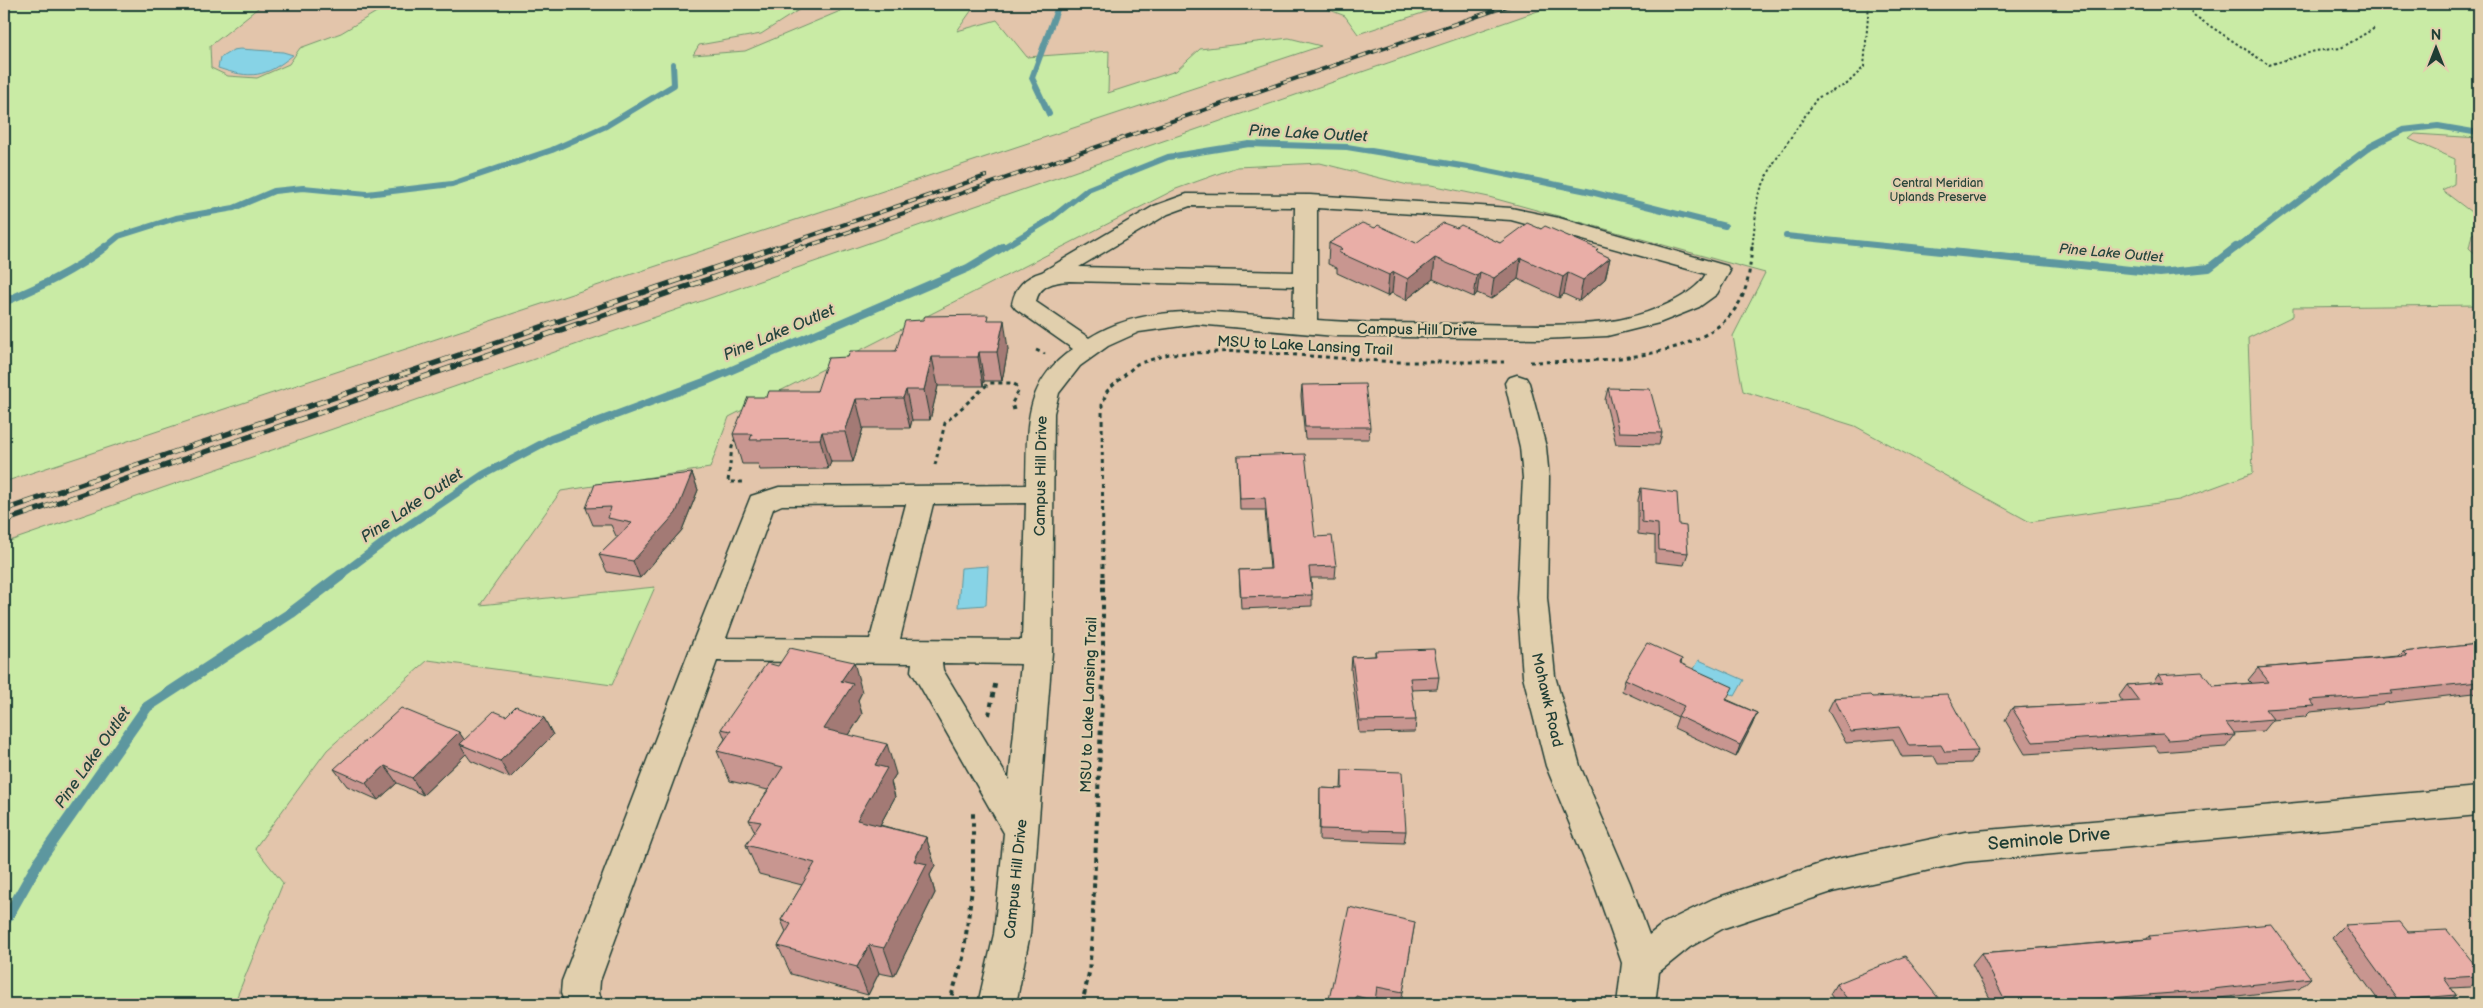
<svg xmlns="http://www.w3.org/2000/svg" width="2483" height="1008" viewBox="0 0 2483 1008" font-family="'Balsamiq Sans',sans-serif">
	<style>
		.green { fill: #c9eba5; stroke: #74946c }
		.water { fill: #87d3e6; stroke: #5d979f }
		.lines { fill: none; stroke-linecap: round; stroke-linejoin: round }
		.stream-far2 { stroke: #5d979f; stroke-width: 6 }
		.stream-far1 { stroke: #5d979f; stroke-width: 8 }
		.stream { stroke: #5d979f; stroke-width: 11 }
		.minor-casing { stroke: #1f3d34; stroke-width: 3 }
		.path-far2 { stroke: #1f3d34; stroke-width: 2; stroke-dasharray: 2.5 2.5; stroke-linecap: butt }
		.path-far1 { stroke: #1f3d34; stroke-width: 3; stroke-dasharray: 4 4; stroke-linecap: butt }
		.path { stroke: #1f3d34; stroke-width: 4; stroke-dasharray: 4.5 4.5; stroke-linecap: butt }
		.minor { fill: #e1cfad; fill-rule: evenodd }
		.rail-far1-casing { stroke: #1f3d34; stroke-width: 4 }
		.rail-casing { stroke: #1f3d34; stroke-width: 5.5 }
		.rail-far1 { stroke: #e1cfad; stroke-width: 2.5; stroke-dasharray: 8; stroke-linecap: butt }
		.rail { stroke: #e1cfad; stroke-width: 4; stroke-dasharray: 11; stroke-linecap: butt }
		.wall { fill: #c89690; stroke: #1f3d34 }
		.shaded-wall { fill: #a37a75; stroke: #1f3d34 }
		.building { fill: #e9aea7; stroke: #1f3d34 }
		.labels { text-anchor: middle; dominant-baseline: central; stroke-width: 4.5; stroke-linejoin: round; paint-order: stroke }
		.far-park-label { font-size: 12px; fill: #28463a; stroke: #e1cfad }
		.far-water-label { font-size: 14px; font-style: italic; fill: #24443d; stroke: #e1cfad }
		.street-label { font-size: 15px; fill: #1f3d34; stroke: #e1cfad }
		.water-label { font-size: 16px; font-style: italic; fill: #24443d; stroke: #e1cfad }
		.near-street-label { font-size: 18px; fill: #1f3d34; stroke: #e1cfad }
	</style>
	<rect width="100%" height="100%" fill="#e3c5ab"/>
	<filter id="ink" filterUnits="userSpaceOnUse"><feTurbulence type="fractalNoise" baseFrequency=".02" numOctaves="2"/><feDisplacementMap in="SourceGraphic" scale="10" xChannelSelector="R" yChannelSelector="G"/><feConvolveMatrix kernelMatrix="1 2 1 2 8 2 1 2 1" color-interpolation-filters="sRGB"/></filter>
	<g filter="url(#ink)">
		<path class="green" d="M 4,4 L 263,4 L 210,46 L 211,68 L 228,76 L 257,78 L 289,64 L 300,48 L 341,33 L 390,4 L 808,4 L 761,34 L 699,45 L 693,55 L 745,51 L 857,4 L 976,4 L 957,31 L 997,20 L 1027,57 L 1109,51 L 1108,93 L 1176,71 L 1200,49 L 1289,38 L 1321,46 L 4,482 Z
			M 1315,4 L 1450,4 L 1358,34 L 1345,16 Z
			M 1558,4 L 2479,4 L 2479,138 L 2415,134 L 2409,139 L 2455,159 L 2454,184 L 2442,190 L 2479,218 L 2479,232 L 2472,234 L 2469,248 L 2479,257 L 2479,305 L 2293,307 L 2293,316 L 2248,338 L 2253,473 L 2179,500 L 2030,522 L 1855,426 L 1743,391 L 1733,336 L 1765,273 L 1489,197 L 1431,185 L 1408,185 L 1320,163 L 1237,167 L 1176,189 L 729,417 L 710,468 L 561,491 L 480,605 L 655,587 L 612,685 L 428,660 L 327,750 L 255,848 L 283,883 L 234,1004 L 4,1004 L 4,543 Z"/>
		<path class="water" d="M 240,49 L 283,52 L 293,55 C 265,78 251,79 218,68 L 220,58 L 233,50 Z
			M 988,566 L 986,605 L 958,607 L 961,568 Z
			M 1699,660 L 1744,680 L 1735,696 L 1690,676 Z"/>
		<g class="lines">
			<path class="stream-far2" d="M 1049,114 L 1032,78 L 1059,4
				M 1786,236 L 1915,249
				M 103,249 L 119,236 L 176,218 L 234,208 L 274,191 L 303,188 L 367,194 L 452,184 L 552,150 L 606,126 L 674,85 L 673,64
				M 1001,249 L 1049,220 L 1088,189 L 1168,157 L 1249,144 L 1347,147 L 1474,168 L 1587,191 L 1725,226
				M 2235,249 L 2371,146 L 2403,130 L 2438,126 L 2479,133"/>
			<path class="stream-far1" d="M 1902,247 L 2160,273 L 2209,268 L 2236,247
				M 4,302 C 39,287 75,271 105,247
				M 339,576 L 391,537 L 483,475 L 551,439 L 704,382 L 968,268 L 1003,247"/>
			<path class="stream" d="M 4,923 L 39,861 L 147,707 L 291,613 L 341,575"/>
			<g class="minor-casing">
				<path id="minor" d="M 1187,194 L 1310,195 L 1511,208 L 1559,218 L 1727,266 L 1730,271 L 1717,294 L 1699,307 L 1659,323 L 1607,336 L 1541,339 L 1335,336 L 1196,324 L 1139,332 L 1108,346 L 1080,366 L 1059,393 L 1054,413 L 1052,652 L 1030,934 L 1016,1004 L 978,1004 L 994,934 L 1004,833 L 916,679 L 911,671 L 912,663 L 717,661 L 600,981 L 599,993 L 603,1004 L 565,1004 L 561,993 L 562,981 L 690,649 L 751,496 L 779,487 L 1026,485 C 1028,430 1021,384 1073,349 L 1016,309 L 1012,304 C 1015,287 1025,277 1042,272 L 1154,206 ZM 1190,206 L 1295,207 L 1294,272 L 1079,267 L 1168,214 ZM 1317,208 L 1511,220 L 1706,274 C 1691,301 1636,318 1606,322 C 1558,327 1509,324 1461,324 C 1413,323 1365,324 1317,320 ZM 1069,281 L 1294,286 L 1293,318 C 1226,313 1149,300 1089,338 L 1036,302 C 1039,285 1054,282 1069,281 ZM 1026,503 L 1022,640 L 900,639 L 933,504 ZM 906,504 L 870,639 L 726,638 L 773,509 L 782,505 ZM 942,663 L 1021,664 L 1009,780 L 943,670 Z
					M 1517,375 L 1526,378 L 1529,383 L 1546,447 L 1549,478 L 1547,598 L 1555,676 L 1580,766 L 1630,883 L 1649,935 L 1664,923 L 1713,899 L 1832,860 L 1965,832 L 2479,787 L 2479,815 L 1965,862 L 1832,892 L 1724,928 L 1690,947 L 1659,972 L 1655,1004 L 1617,1004 L 1622,963 L 1594,883 L 1546,766 L 1523,676 L 1517,598 L 1523,478 L 1520,447 L 1505,383 L 1508,378 Z"/>
			</g>
			<path class="path-far2" d="M 2184,4 L 2195,16 L 2269,65 L 2315,51 L 2341,48 L 2375,28
				M 1752,249 L 1758,195 L 1773,164 L 1817,98 L 1847,84 L 1864,67 L 1869,4"/>
			<path class="path-far1" d="M 1036,350 L 1045,354
				M 1530,362 C 1590,361 1704,363 1739,303 C 1749,286 1750,266 1752,247
				M 1014,410 L 1012,403 L 1019,390
				M 736,438 L 732,447 L 728,482 L 745,482
				M 935,465 L 945,423 L 989,383 L 1012,383 L 1021,388
				M 1103,576 L 1102,405 L 1107,391 L 1137,364 L 1169,354 L 1240,351 L 1394,362 L 1504,362"/>
			<path class="path" d="M 989,715 L 996,680
				M 949,1004 L 963,958 L 973,881 L 973,812
				M 1082,1004 L 1089,973 L 1092,935 L 1103,677 L 1103,575"/>
			<use href="#minor" class="minor"/>
			<g class="rail-far1-casing">
				<path id="rail-far1" d="M 772,249 L 986,176
					M 799,249 L 1513,4"/>
			</g>
			<g class="rail-casing">
				<path id="rail" d="M 4,510 L 776,247
					M 4,521 L 802,247"/>
			</g>
			<use href="#rail-far1" class="rail-far1"/>
			<use href="#rail" class="rail"/>
		</g>
		<path class="wall" d="M 1375,228 L 1416,243 L 1457,228 L 1500,243 L 1597,252 L 1610,258 L 1605,279 L 1579,301 L 1564,294 L 1559,298 L 1518,279 L 1491,299 L 1477,293 L 1474,297 L 1433,279 L 1406,300 L 1392,293 L 1387,296 L 1337,273 L 1337,268 L 1328,264 L 1329,243 Z
			M 989,320 L 1008,349 L 1002,381 L 984,381 L 983,386 L 938,386 L 930,420 L 912,420 L 910,428 L 863,428 L 853,462 L 831,462 L 828,469 L 760,470 L 758,464 L 742,464 L 733,434 L 767,397 L 817,391 L 848,357 L 896,351 Z
			M 1302,385 L 1370,427 L 1369,439 L 1305,439 L 1301,396 Z
			M 1608,388 L 1662,433 L 1659,445 L 1616,444 L 1605,400 Z
			M 1238,456 L 1315,537 L 1336,566 L 1335,578 L 1311,578 L 1312,595 L 1312,606 L 1241,609 L 1239,570 L 1270,569 L 1265,510 L 1240,510 Z
			M 692,473 L 698,490 L 682,530 L 640,578 L 607,572 L 599,555 L 619,536 L 616,536 L 611,525 L 593,525 L 586,508 Z
			M 1641,488 L 1679,525 L 1688,553 L 1684,565 L 1655,562 L 1655,536 L 1638,534 L 1638,500 Z
			M 2479,644 L 2479,695 L 2476,695 L 2474,693 L 2385,703 L 2383,705 L 2310,712 L 2305,717 L 2272,720 L 2263,731 L 2234,733 L 2235,735 L 2226,747 L 2159,752 L 2155,746 L 2025,754 L 2005,720 L 2012,708 L 2123,702 L 2119,696 L 2127,685 L 2153,683 L 2158,675 L 2213,686 L 2251,683 L 2248,680 L 2258,668 L 2399,656 L 2403,652 Z
			M 1375,651 L 1439,677 L 1437,689 L 1411,690 L 1416,720 L 1415,732 L 1359,733 L 1351,669 L 1352,657 L 1375,656 Z
			M 1682,659 L 1681,664 L 1728,700 L 1757,713 L 1752,725 L 1736,757 L 1674,728 L 1678,717 L 1622,691 L 1625,679 Z
			M 862,692 L 858,700 L 862,714 L 849,735 L 896,774 L 891,782 L 895,797 L 880,825 L 926,837 L 935,866 L 930,875 L 935,893 L 894,976 L 879,973 L 868,995 L 791,974 L 778,946 L 786,932 L 781,920 L 802,885 L 759,874 L 746,845 L 755,832 L 749,820 L 768,790 L 730,781 L 717,751 L 725,739 L 721,729 Z
			M 1872,697 L 1978,751 L 1971,763 L 1938,764 L 1934,756 L 1902,757 L 1893,739 L 1846,743 L 1828,710 L 1834,698 Z
			M 506,716 L 544,718 L 553,735 L 510,778 L 471,761 L 466,754 L 423,795 L 397,783 L 378,800 L 347,786 L 334,769 L 459,732 L 464,740 Z
			M 1342,770 L 1406,831 L 1404,843 L 1319,840 L 1320,788 L 1341,789 Z
			M 1415,922 L 1401,1003 L 1376,998 L 1375,1004 L 1328,1004 Z
			M 2344,925 L 2408,932 L 2479,970 L 2479,979 L 2470,987 L 2451,988 L 2456,995 L 2445,1004 L 2381,1004 L 2332,937 Z
			M 2149,936 L 2311,978 L 2299,989 L 2175,1003 L 2159,1004 L 1993,1004 L 1972,964 L 1981,953 L 2147,939 Z
			M 1836,984 L 1943,1004 L 1837,1004 L 1830,994 Z"/>
		<path class="shaded-wall" d="M 1435,258 L 1433,279 L 1406,300 L 1408,279 Z
			M 1521,258 L 1518,279 L 1491,299 L 1494,278 Z
			M 1610,258 L 1605,279 L 1579,301 L 1583,280 Z
			M 1394,272 L 1392,293 L 1387,296 L 1389,275 Z
			M 1480,272 L 1477,293 L 1474,297 L 1477,276 Z
			M 1568,273 L 1564,294 L 1559,298 L 1563,277 Z
			M 1004,320 L 1008,349 L 1002,381 L 997,352 Z
			M 979,352 L 984,381 L 983,386 L 978,357 Z
			M 932,357 L 938,386 L 930,420 L 924,390 Z
			M 906,390 L 912,420 L 910,428 L 903,398 Z
			M 856,399 L 863,428 L 853,462 L 845,432 Z
			M 822,432 L 831,462 L 828,469 L 820,439 Z
			M 692,473 L 698,490 L 682,530 L 640,578 L 633,561 Z
			M 854,662 L 862,692 L 858,700 L 862,714 L 834,759 L 824,729 L 841,681 Z
			M 1757,713 L 1752,725 L 1736,757 L 1740,745 Z
			M 544,718 L 553,735 L 510,778 L 500,761 Z
			M 459,732 L 470,748 L 460,744 L 466,754 L 423,795 L 412,778 Z
			M 887,744 L 896,774 L 891,782 L 895,797 L 867,849 L 857,820 L 875,765 Z
			M 385,766 L 397,783 L 378,800 L 366,783 Z
			M 926,837 L 935,866 L 930,875 L 935,893 L 894,976 L 884,948 L 914,861 Z
			M 869,945 L 879,973 L 868,995 L 857,967 Z"/>
		<path class="building" d="M 1362,223 L 1375,228 L 1378,225 L 1416,243 L 1443,223 L 1457,228 L 1461,225 L 1500,243 L 1527,223 L 1541,229 L 1545,226 L 1598,249 L 1596,251 L 1610,258 L 1583,280 L 1568,273 L 1563,277 L 1521,258 L 1494,278 L 1480,272 L 1477,276 L 1435,258 L 1408,279 L 1394,272 L 1389,275 L 1338,252 L 1342,249 L 1329,243 Z
			M 988,315 L 987,320 L 1004,320 L 997,352 L 979,352 L 978,357 L 932,357 L 924,390 L 906,390 L 903,398 L 856,399 L 845,432 L 822,432 L 820,439 L 750,440 L 752,434 L 733,434 L 748,397 L 767,397 L 769,391 L 817,391 L 828,358 L 848,357 L 850,351 L 896,351 L 905,321 L 923,320 L 925,316 Z
			M 1365,384 L 1370,427 L 1305,427 L 1302,385 Z
			M 1608,388 L 1650,389 L 1662,433 L 1619,432 Z
			M 1305,454 L 1315,537 L 1332,536 L 1336,566 L 1309,567 L 1312,595 L 1241,597 L 1239,570 L 1271,569 L 1265,498 L 1240,499 L 1238,456 Z
			M 692,473 L 676,513 L 633,561 L 599,555 L 632,523 L 608,518 L 611,507 L 586,508 L 595,484 Z
			M 1641,488 L 1677,493 L 1679,525 L 1686,526 L 1688,553 L 1659,550 L 1658,524 L 1642,522 Z
			M 1647,643 L 1682,659 L 1680,663 L 1733,687 L 1726,700 L 1757,713 L 1740,745 L 1678,716 L 1684,706 L 1625,679 Z
			M 2479,644 L 2479,682 L 2391,691 L 2393,694 L 2310,700 L 2315,706 L 2265,709 L 2273,719 L 2226,723 L 2235,735 L 2168,740 L 2163,734 L 2033,742 L 2012,708 L 2139,701 L 2127,685 L 2164,682 L 2158,675 L 2202,672 L 2213,686 L 2269,682 L 2258,668 L 2407,656 L 2403,652 Z
			M 790,648 L 854,662 L 841,681 L 853,684 L 824,729 L 887,744 L 875,765 L 887,768 L 857,820 L 926,837 L 914,861 L 927,864 L 884,948 L 869,945 L 857,967 L 778,946 L 791,924 L 781,920 L 815,863 L 746,845 L 761,822 L 749,820 L 783,767 L 717,751 L 731,731 L 721,729 L 767,663 L 778,666 Z
			M 1434,649 L 1439,677 L 1410,678 L 1416,720 L 1360,721 L 1352,657 L 1376,656 L 1375,651 Z
			M 1947,694 L 1978,751 L 1945,752 L 1941,745 L 1909,746 L 1899,727 L 1851,732 L 1834,698 L 1870,695 L 1872,697 Z
			M 516,706 L 544,718 L 500,761 L 460,744 L 494,711 L 506,716 Z
			M 401,708 L 459,732 L 412,778 L 385,766 L 366,783 L 334,769 Z
			M 1342,770 L 1402,772 L 1406,831 L 1320,829 L 1320,788 L 1342,789 Z
			M 1349,907 L 1415,922 L 1403,992 L 1377,987 L 1375,1001 L 1356,996 L 1355,1004 L 1328,1004 Z
			M 2400,922 L 2408,932 L 2447,930 L 2479,970 L 2479,976 L 2444,978 L 2456,995 L 2398,1000 L 2344,925 Z
			M 2271,924 L 2311,978 L 2186,992 L 2031,1004 L 2007,1004 L 1981,953 L 2151,939 L 2149,936 Z
			M 1905,956 L 1943,1004 L 1851,1004 L 1836,984 Z"/>
	</g>
	<g class="labels">
		<g class="far-park-label">
			<text x="1938" y="183">Central Meridian<tspan x="1938" dy="14">Uplands Preserve</tspan></text>
		</g>
		<g class="far-water-label">
			<text transform="translate(2111 253) rotate(5)">Pine Lake Outlet</text>
		</g>
		<g class="street-label">
			<text transform="translate(1417 330) rotate(1)">Campus Hill Drive</text>
			<text transform="translate(1305 346) rotate(3)">MSU to Lake Lansing Trail</text>
			<text transform="translate(1041 476) rotate(-89)">Campus Hill Drive</text>
			<text transform="translate(1547 700) rotate(77)">Mohawk Road</text>
			<text transform="translate(1089 705) rotate(-88)">MSU to Lake Lansing Trail</text>
			<text transform="translate(1016 879) rotate(-84)">Campus Hill Drive</text>
		</g>
		<g class="water-label">
			<text transform="translate(1308 134) rotate(3)">Pine Lake Outlet</text>
			<text transform="translate(779 333) rotate(-23)">Pine Lake Outlet</text>
			<text transform="translate(412 506) rotate(-34)">Pine Lake Outlet</text>
			<text transform="translate(93 758) rotate(-55)">Pine Lake Outlet</text>
		</g>
		<g class="near-street-label">
			<text transform="translate(2049 839) rotate(-5)">Seminole Drive</text>
		</g>
	</g>
	<rect width="2483" height="1008" fill="none" stroke="#e1cfad" stroke-width="20"/>
	<rect x="10" y="10" width="2463" height="988" fill="none" stroke="#1f3d34" stroke-width="2" filter="url(#ink)"/>
	<g transform="translate(2436 48)" stroke="#e1cfad" stroke-width="4" paint-order="stroke">
	<path d="M0-4L9 19L0 12L-9 19Z" fill="#1f3d34"/>
	<text y="-8" font-size="14" font-weight="bold" text-anchor="middle" fill="#1f3d34">N</text>
	</g>
</svg>
